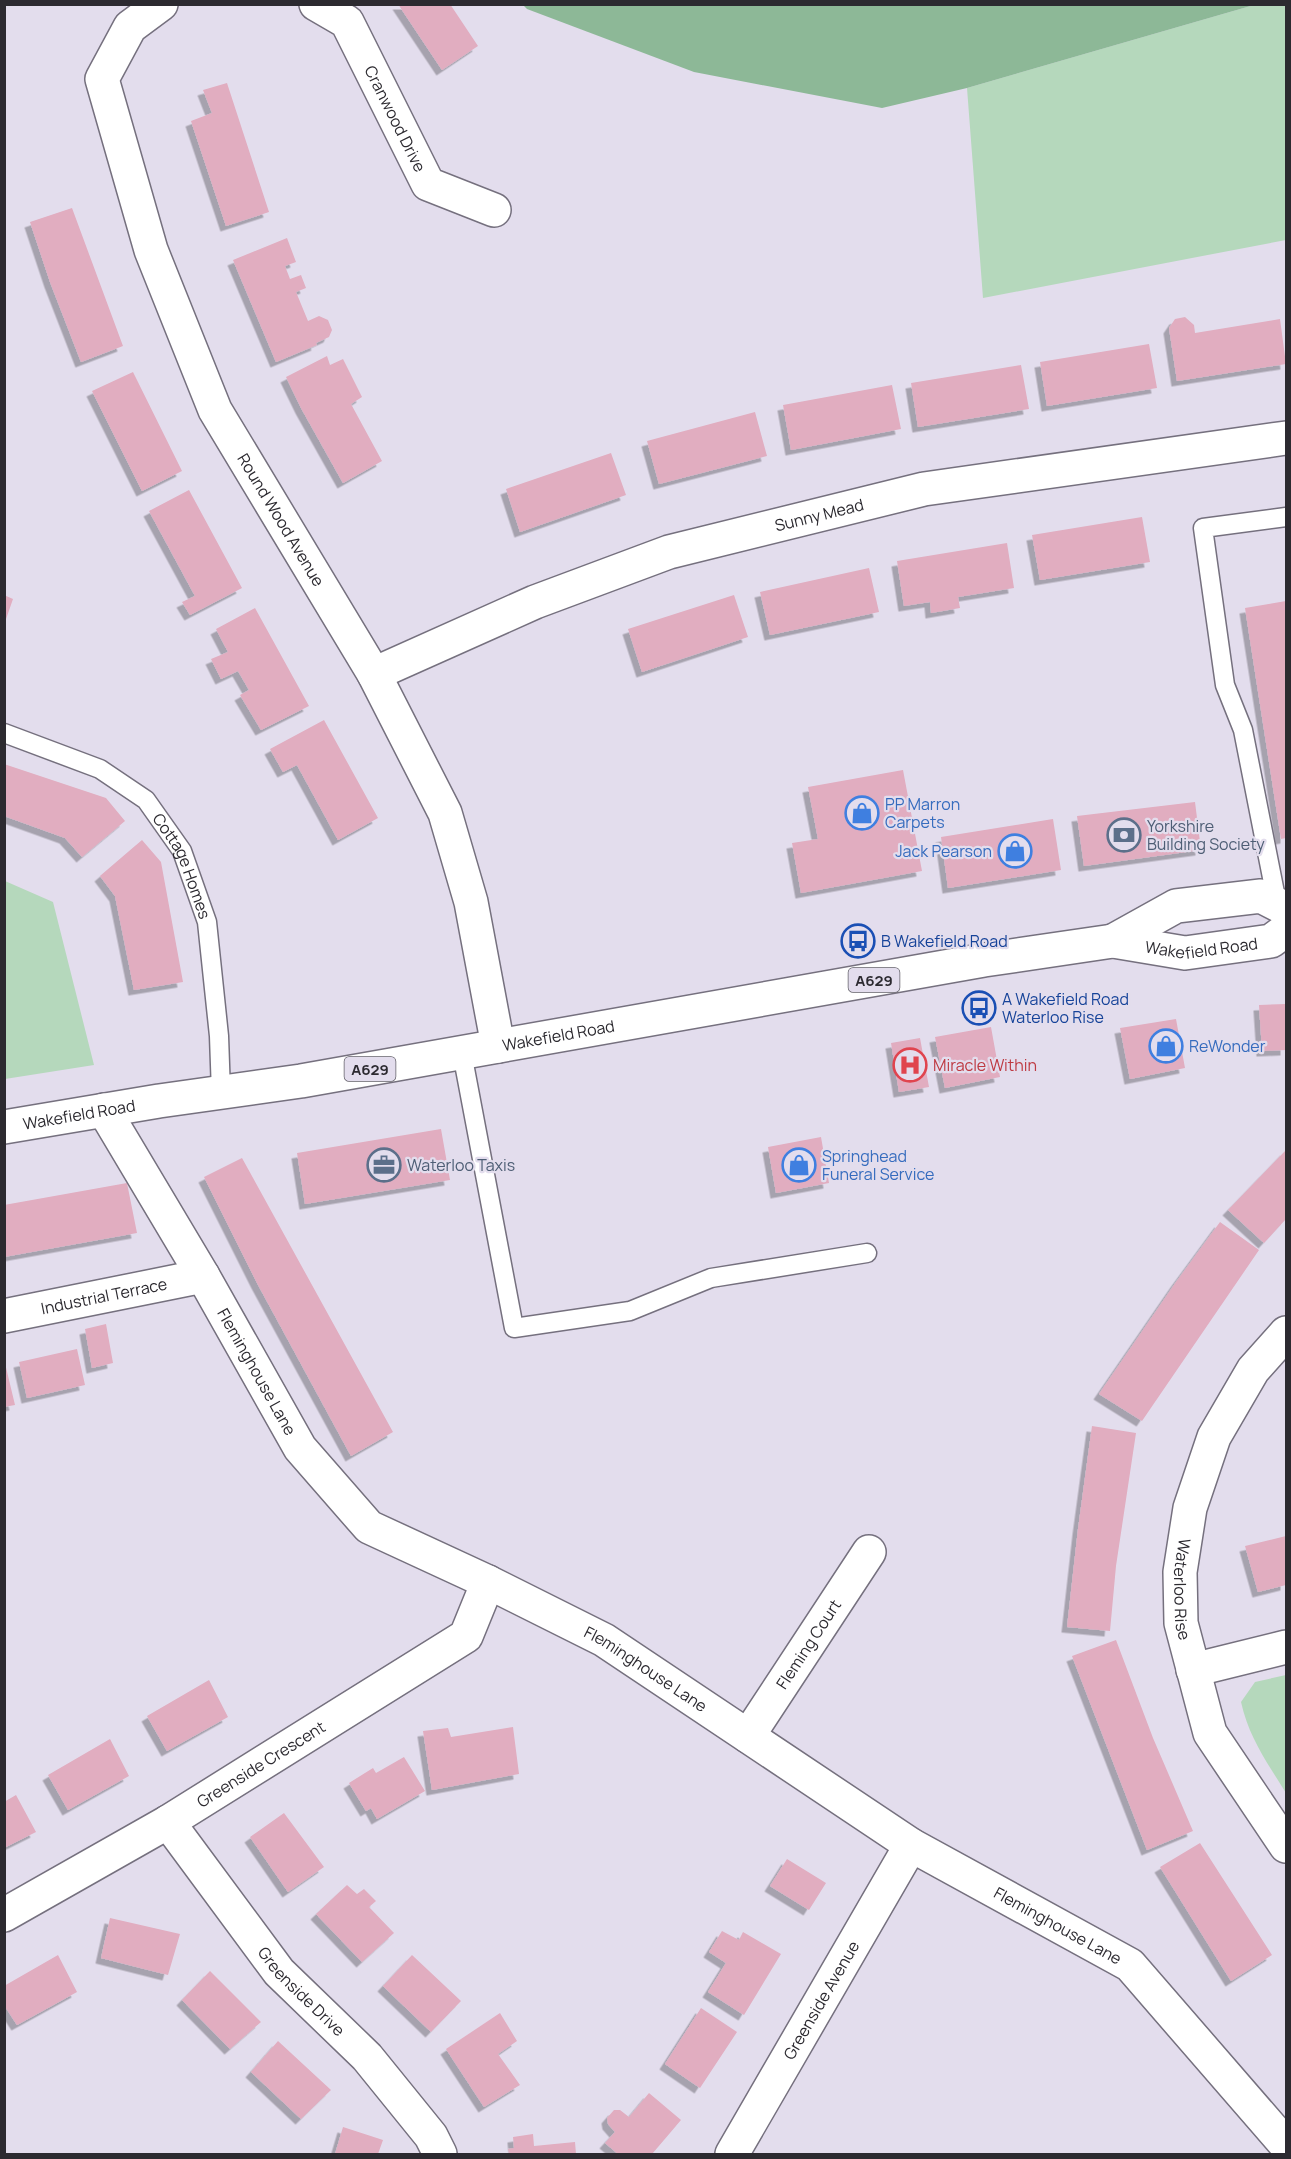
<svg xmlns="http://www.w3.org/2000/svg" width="1291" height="2159" viewBox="0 0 1291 2159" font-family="Manrope,sans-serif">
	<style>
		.green { fill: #b5d8bc }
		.forest { fill: #8db897 }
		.building { fill: #e1adc0; filter: url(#shadow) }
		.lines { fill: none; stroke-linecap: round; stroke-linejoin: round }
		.lane-casing { stroke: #75707e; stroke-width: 21 }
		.street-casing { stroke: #75707e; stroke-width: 36 }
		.highway-casing { stroke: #75707e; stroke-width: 36 }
		.lane { stroke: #fff; stroke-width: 18 }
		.street { stroke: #fff; stroke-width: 33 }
		.highway { stroke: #fff; stroke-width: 33 }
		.labels { text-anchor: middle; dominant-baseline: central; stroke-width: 4.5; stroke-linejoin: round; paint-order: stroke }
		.shield { fill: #e3dded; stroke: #636069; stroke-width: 1.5 }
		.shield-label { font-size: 15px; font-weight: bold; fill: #2c2a30 }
		.street-label { font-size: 16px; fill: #2c2a30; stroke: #e3dded }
		.shop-label { font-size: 16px; fill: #366cbe; stroke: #e3dded; text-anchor: start }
		.service-label { font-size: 16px; fill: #4e5e75; stroke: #e3dded; text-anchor: start }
		.transit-label { font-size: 16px; fill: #164399; stroke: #e3dded; text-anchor: start }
		.health-label { font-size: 16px; fill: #be3a42; stroke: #e3dded; text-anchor: start }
	</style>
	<defs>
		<filter id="shadow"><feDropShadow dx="-5.5" dy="5.5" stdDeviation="0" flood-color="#0004"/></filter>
	</defs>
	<rect width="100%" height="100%" fill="#e3dded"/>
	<path class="green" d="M 1254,5 L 1286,5 L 1286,240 L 983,298 L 967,88 Z
		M 5,881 L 53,902 L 94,1065 L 5,1079 Z
		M 1286,1675 L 1286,1793 C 1267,1762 1249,1738 1241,1702 L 1255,1682 Z"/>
	<path class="forest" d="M 523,5 L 1254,5 L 967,88 L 882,108 L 694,72 L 527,9 Z"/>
	<path class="building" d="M 398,4 L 450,4 L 478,46 L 442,70 Z
		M 227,83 L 269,212 L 226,226 L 191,121 L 212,113 L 203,90 Z
		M 72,208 L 123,346 L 81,362 L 50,282 L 30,222 Z
		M 287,238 L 296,262 L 285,266 L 290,279 L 301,275 L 306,288 L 296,292 L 308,321 L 319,316 L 328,320 L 332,330 L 329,337 L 316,343 L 317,345 L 276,362 L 233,260 Z
		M 1185,317 L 1194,325 L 1195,333 L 1280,319 L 1286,364 L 1177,381 L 1169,328 L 1175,319 Z
		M 1149,344 L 1157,388 L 1047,406 L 1040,362 Z
		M 327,356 L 330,365 L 343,359 L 362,397 L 351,404 L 382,461 L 343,483 L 301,408 L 286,377 Z
		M 1021,365 L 1029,409 L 918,427 L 911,383 Z
		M 133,372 L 182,471 L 142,491 L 92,391 Z
		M 892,385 L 901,429 L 791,450 L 783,405 Z
		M 755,412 L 767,456 L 659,484 L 647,441 Z
		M 611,453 L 626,495 L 520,532 L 506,489 Z
		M 189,490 L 242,588 L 190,615 L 182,602 L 195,596 L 149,511 Z
		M 1142,517 L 1150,562 L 1040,580 L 1032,535 Z
		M 1007,543 L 1014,588 L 958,597 L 960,608 L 931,613 L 930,602 L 904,606 L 897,561 Z
		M 869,568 L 879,612 L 770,635 L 760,592 Z
		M 4,595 L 13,599 L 5,622 L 4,622 Z
		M 734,595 L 748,637 L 642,672 L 628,629 Z
		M 1286,601 L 1286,838 L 1281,839 L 1245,608 Z
		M 255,608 L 309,706 L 261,730 L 240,695 L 249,690 L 238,671 L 221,679 L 211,659 L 228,652 L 216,629 Z
		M 324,720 L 378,818 L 338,840 L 297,765 L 283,772 L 270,749 Z
		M 4,764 L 106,798 L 125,821 L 82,857 L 65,838 L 4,816 Z
		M 903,770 L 922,871 L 801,893 L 792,843 L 818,839 L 808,787 Z
		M 1195,802 L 1201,850 L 1084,866 L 1077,816 Z
		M 1053,819 L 1061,870 L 948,888 L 941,837 Z
		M 142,840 L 161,862 L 183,982 L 134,990 L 115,896 L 100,876 Z
		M 1286,1004 L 1286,1050 L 1262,1051 L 1259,1005 Z
		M 1176,1019 L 1185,1068 L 1130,1079 L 1120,1028 Z
		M 991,1027 L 1000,1077 L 945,1088 L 935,1037 Z
		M 920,1038 L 929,1087 L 899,1092 L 891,1043 Z
		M 441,1129 L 450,1180 L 305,1204 L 297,1153 Z
		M 821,1137 L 829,1183 L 776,1193 L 768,1147 Z
		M 1286,1150 L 1286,1219 L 1264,1243 L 1228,1210 Z
		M 242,1158 L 393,1432 L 351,1456 L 257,1283 L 204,1177 Z
		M 127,1183 L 137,1233 L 4,1257 L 4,1205 Z
		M 1220,1222 L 1259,1250 L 1142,1421 L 1099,1394 L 1176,1282 Z
		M 106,1324 L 113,1363 L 92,1368 L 85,1329 Z
		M 77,1349 L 85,1385 L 27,1398 L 19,1362 Z
		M 4,1359 L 15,1405 L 4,1407 Z
		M 1092,1426 L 1136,1433 L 1116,1566 L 1110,1631 L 1067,1627 L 1078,1529 Z
		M 1286,1536 L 1286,1585 L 1258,1592 L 1245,1546 Z
		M 1116,1640 L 1153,1738 L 1193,1831 L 1147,1850 L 1072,1656 Z
		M 209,1680 L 228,1717 L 167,1751 L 147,1716 Z
		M 513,1727 L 519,1774 L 432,1790 L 423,1731 L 448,1728 L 451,1737 Z
		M 110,1739 L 129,1776 L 68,1810 L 48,1775 Z
		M 404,1757 L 425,1791 L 377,1819 L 371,1808 L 366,1811 L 349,1783 L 373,1768 L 376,1773 Z
		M 16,1795 L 36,1832 L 4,1848 L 4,1802 Z
		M 284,1813 L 324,1867 L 288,1892 L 250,1837 Z
		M 1200,1843 L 1272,1955 L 1231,1981 L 1160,1867 Z
		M 787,1859 L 826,1883 L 809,1910 L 770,1886 Z
		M 347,1885 L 357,1894 L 364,1889 L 376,1901 L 369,1907 L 394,1933 L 362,1962 L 316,1914 Z
		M 110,1918 L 180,1934 L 168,1975 L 101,1958 Z
		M 722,1931 L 739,1940 L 743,1932 L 781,1954 L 744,2015 L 708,1992 L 726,1963 L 709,1952 Z
		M 58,1955 L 77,1992 L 17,2025 L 4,2005 L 4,1986 Z
		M 412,1955 L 461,2001 L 431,2032 L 383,1986 Z
		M 210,1971 L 261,2022 L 230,2049 L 182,2000 Z
		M 701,2008 L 737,2032 L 700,2088 L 665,2064 Z
		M 500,2013 L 517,2041 L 498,2054 L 520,2085 L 484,2107 L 446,2049 Z
		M 278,2041 L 331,2090 L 301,2119 L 251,2072 Z
		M 649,2093 L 681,2120 L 652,2154 L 618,2154 L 605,2143 L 615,2132 L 608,2124 L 607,2118 L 614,2110 L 620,2110 L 629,2117 Z
		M 343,2127 L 383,2140 L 378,2154 L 335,2154 Z
		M 533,2134 L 534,2146 L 575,2142 L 576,2154 L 509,2154 L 508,2149 L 514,2148 L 513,2137 Z"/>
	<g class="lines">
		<g class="lane-casing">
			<g id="lane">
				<path id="s1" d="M 4,733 L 100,769 L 146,800 L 182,851 L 207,922 L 219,1036 L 221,1093"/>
				<path d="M 1278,908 L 1243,730 L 1225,685 L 1203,528 L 1286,517"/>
				<path d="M 462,1053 L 514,1328 L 630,1311 L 711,1278 L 867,1253"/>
			</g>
		</g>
		<g class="street-casing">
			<g id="street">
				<path id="s2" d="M 161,4 L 130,27 L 102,79 L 151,250 L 215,410 L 374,674 L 445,813 L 471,902 L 498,1046"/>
				<path id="s3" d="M 316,4 L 347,22 L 428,184 L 494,210"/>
				<path id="s4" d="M 374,674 L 535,602 L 669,552 L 924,489 L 1286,438"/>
				<path id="s5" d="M 104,1110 L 203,1276 L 300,1448 L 369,1527 L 488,1582 L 604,1640 L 911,1845 L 1130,1965 L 1286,2145"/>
				<path id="s6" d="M 4,1316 L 203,1276"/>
				<path id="s7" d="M 1286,1333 L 1253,1370 L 1214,1437 L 1190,1508 L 1180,1572 L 1181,1623 L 1210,1733 L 1286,1846"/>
				<path d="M 1193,1670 L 1286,1647"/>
				<path id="s8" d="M 748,1736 L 869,1552"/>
				<path id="s9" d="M 168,1822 L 279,1972 L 367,2057 L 431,2136 L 440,2154"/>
				<path id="s10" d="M 4,1915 L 168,1822 L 466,1636 L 488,1582"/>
				<path id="s11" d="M 732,2154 L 911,1845"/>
			</g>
		</g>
		<g class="highway-casing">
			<g id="highway">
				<path d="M 1113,941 L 1176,906 L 1261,896 L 1286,909"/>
				<path id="s12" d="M 4,1127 L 159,1101 L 301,1081 L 984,960 L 1113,941 L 1185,953 L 1271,941 L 1286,930"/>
			</g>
		</g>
		<use href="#lane" class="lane"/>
		<use href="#street" class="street"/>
		<use href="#highway" class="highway"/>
	</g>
	<defs>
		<g id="shop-ring" transform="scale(1.725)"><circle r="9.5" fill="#e3dded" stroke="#3f7fe0" stroke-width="1.5"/><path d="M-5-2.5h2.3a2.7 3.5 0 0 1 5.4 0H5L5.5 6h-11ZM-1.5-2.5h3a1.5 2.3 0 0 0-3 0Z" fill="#3f7fe0"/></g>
		<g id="bank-ring" transform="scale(1.725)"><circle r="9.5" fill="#e3dded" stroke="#5c6f8a" stroke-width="1.5"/><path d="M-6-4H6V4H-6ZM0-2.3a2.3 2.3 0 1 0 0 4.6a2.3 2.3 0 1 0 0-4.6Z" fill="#5c6f8a"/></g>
		<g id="bus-ring" transform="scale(1.725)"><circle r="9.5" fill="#e3dded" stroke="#1a4fb4" stroke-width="1.5"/><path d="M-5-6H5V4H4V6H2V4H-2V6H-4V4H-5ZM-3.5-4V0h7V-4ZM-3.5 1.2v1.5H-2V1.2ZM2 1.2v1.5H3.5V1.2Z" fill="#1a4fb4"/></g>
		<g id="hospital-ring" transform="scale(1.725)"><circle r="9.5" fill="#e3dded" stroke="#e0444e" stroke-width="1.5"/><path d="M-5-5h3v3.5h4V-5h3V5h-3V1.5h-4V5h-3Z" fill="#e0444e"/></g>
		<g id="office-ring" transform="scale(1.725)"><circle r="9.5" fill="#e3dded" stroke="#5c6f8a" stroke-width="1.5"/><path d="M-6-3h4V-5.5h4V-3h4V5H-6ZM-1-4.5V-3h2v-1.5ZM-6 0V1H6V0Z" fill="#5c6f8a"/></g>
	</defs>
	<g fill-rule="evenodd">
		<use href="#shop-ring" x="862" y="813"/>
		<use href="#bank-ring" x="1124" y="835"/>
		<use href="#shop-ring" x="1015" y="851"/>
		<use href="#bus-ring" x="858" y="941"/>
		<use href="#bus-ring" x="979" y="1008"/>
		<use href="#shop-ring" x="1166" y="1046"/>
		<use href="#hospital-ring" x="910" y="1065"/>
		<use href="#office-ring" x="384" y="1165"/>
		<use href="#shop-ring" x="799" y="1165"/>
	</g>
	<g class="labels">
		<g class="shield">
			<rect x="848.5" y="968" width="51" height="24" rx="4.5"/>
			<rect x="344.5" y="1057" width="51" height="24" rx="4.5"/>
		</g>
		<g class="shield-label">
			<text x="874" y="980">A629</text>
			<text x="370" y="1069">A629</text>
		</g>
		<g class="street-label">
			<text stroke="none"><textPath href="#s3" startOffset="144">Cranwood Drive</textPath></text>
			<text stroke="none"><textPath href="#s4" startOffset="474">Sunny Mead</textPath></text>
			<text stroke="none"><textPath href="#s2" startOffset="576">Round Wood Avenue</textPath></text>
			<text stroke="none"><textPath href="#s1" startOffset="234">Cottage Homes</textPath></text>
			<text stroke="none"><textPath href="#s12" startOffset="1214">Wakefield Road</textPath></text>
			<text stroke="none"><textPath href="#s12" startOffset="562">Wakefield Road</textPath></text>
			<text stroke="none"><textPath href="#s12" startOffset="76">Wakefield Road</textPath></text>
			<text stroke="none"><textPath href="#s6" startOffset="102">Industrial Terrace</textPath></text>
			<text stroke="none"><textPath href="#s5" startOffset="303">Fleminghouse Lane</textPath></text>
			<text stroke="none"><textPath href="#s7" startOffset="284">Waterloo Rise</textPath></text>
			<text stroke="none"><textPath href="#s8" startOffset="110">Fleming Court</textPath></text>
			<text stroke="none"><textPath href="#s5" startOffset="807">Fleminghouse Lane</textPath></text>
			<text stroke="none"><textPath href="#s10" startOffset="298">Greenside Crescent</textPath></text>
			<text stroke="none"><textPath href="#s5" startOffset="1293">Fleminghouse Lane</textPath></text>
			<text stroke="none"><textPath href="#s9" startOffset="216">Greenside Drive</textPath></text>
			<text stroke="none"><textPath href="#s11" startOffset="178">Greenside Avenue</textPath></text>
		</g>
		<g class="shop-label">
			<text x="885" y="804">PP Marron<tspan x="885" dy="18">Carpets</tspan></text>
			<text x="992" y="851" text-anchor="end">Jack Pearson</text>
			<text x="1189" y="1046">ReWonder</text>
			<text x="822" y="1156">Springhead<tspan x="822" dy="18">Funeral Service</tspan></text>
		</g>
		<g class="service-label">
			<text x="1147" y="826">Yorkshire<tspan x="1147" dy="18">Building Society</tspan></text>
			<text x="407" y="1165">Waterloo Taxis</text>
		</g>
		<g class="transit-label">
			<text x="881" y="941">B Wakefield Road</text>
			<text x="1002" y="999">A Wakefield Road<tspan x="1002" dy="18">Waterloo Rise</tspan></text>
		</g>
		<g class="health-label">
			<text x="933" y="1065">Miracle Within</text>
		</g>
	</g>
	<rect width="1291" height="2159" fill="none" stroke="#2c2a30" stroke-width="12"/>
</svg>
